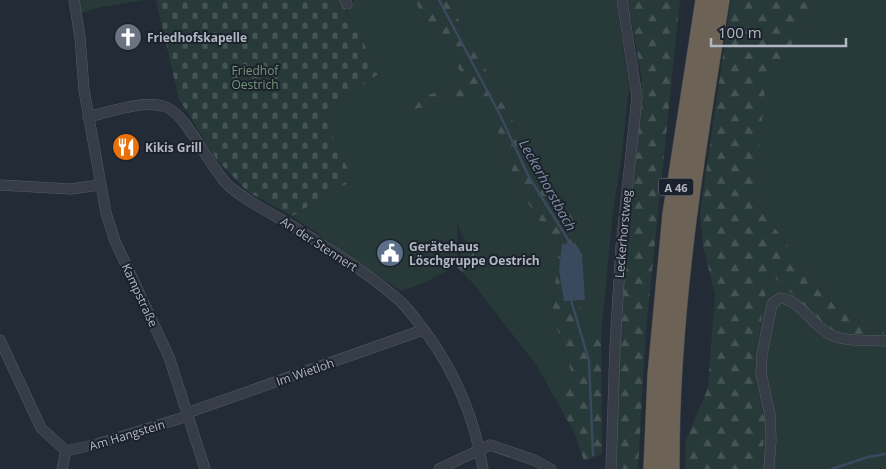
<svg xmlns="http://www.w3.org/2000/svg" width="886" height="469" viewBox="0 0 886 469" font-family="'Open Sans',sans-serif">
	<style>
		.green { fill: #283939 }
		.forest { fill: url(#forest-firs) }
		.cemetery { fill: url(#cemetery-stones) }
		.water { fill: #3a495d }
		.lines { fill: none; stroke-linecap: round; stroke-linejoin: round }
		.stream { stroke: #3a495d; stroke-width: 2.5 }
		.minor-casing { stroke: #545b64; stroke-width: 11 }
		.motorway-casing { stroke: #414851; stroke-width: 20 }
		.minor { stroke: #373d46; stroke-width: 10 }
		.motorway { stroke: #6c6255; stroke-width: 19 }
		.labels { text-anchor: middle; dominant-baseline: central; stroke-width: 4; stroke-linejoin: round; paint-order: stroke }
		.shield { fill: #1c222b; stroke: #848b95; stroke-width: 1 }
		.shield-label { font-size: 11px; font-weight: bold; fill: #b1b8c3 }
		.poi-label { font-size: 12px; font-weight: bold; fill: #b1b8c3; stroke: #1c222b; text-anchor: start }
		.park-label { font-size: 12px; fill: #73967b; stroke: #1c222b }
		.street-label { font-size: 12px; fill: #b1b8c3; stroke: #1c222b }
		.water-label { font-size: 14px; font-style: italic; fill: #7c8fa8; stroke: #1c222b }
	</style>
	<defs>
		<pattern id="forest-firs" width="22" height="20" patternUnits="userSpaceOnUse" patternTransform="scale(1.25)"><rect width="22" height="20" fill="#283939"/><path d="M5 1l3.5 6h-7zM16 11l3.5 6h-7z" fill="#455454"/></pattern>
		<pattern id="cemetery-stones" width="16" height="16" patternUnits="userSpaceOnUse" patternTransform="scale(1.25)"><rect width="16" height="16" fill="#283939"/><path d="M2 7V4a2 2 0 0 1 4 0v3zM10 15v-3a2 2 0 0 1 4 0v3z" fill="#455454"/></pattern>
	</defs>
	<rect width="100%" height="100%" fill="#232b36"/>
	<path class="green" d="M 75,0 L 146,0 L 101,7 L 78,14 Z
		M 354,0 L 414,0 L 467,80 L 414,101 L 412,110 L 478,93 L 504,143 L 516,185 L 559,249 L 552,313 L 574,380 L 556,400 L 537,366 L 471,281 L 474,254 L 457,223 L 458,247 L 456,266 L 424,283 L 401,291 L 292,216 L 353,180 L 322,113 L 380,73 L 347,13 Z
		M 448,0 L 616,0 L 629,87 L 622,154 L 613,211 L 601,337 L 582,338 L 577,230 L 565,198 L 534,160 Z
		M 814,0 L 886,0 L 886,469 L 760,469 L 766,424 L 753,373 L 769,272 L 829,329 L 884,332 L 861,323 L 838,309 L 800,262 L 754,200 L 765,90 L 797,36 Z"/>
	<path class="forest" d="M 414,0 L 448,0 L 534,160 L 565,198 L 577,230 L 582,337 L 601,337 L 602,454 L 584,461 L 574,432 L 556,400 L 574,380 L 552,313 L 559,249 L 516,185 L 504,143 L 478,94 L 411,110 L 414,101 L 466,80 Z
		M 628,0 L 680,0 L 646,330 L 638,469 L 615,469 L 621,293 L 635,169 L 642,81 Z
		M 731,0 L 814,0 L 797,36 L 765,90 L 754,200 L 800,262 L 838,309 L 861,323 L 884,332 L 883,338 L 855,336 L 829,329 L 769,272 L 753,373 L 766,424 L 760,469 L 685,469 L 686,440 L 708,388 L 715,295 L 703,246 L 700,213 Z
		M 456,222 L 474,254 L 471,281 L 456,266 L 466,244 Z"/>
	<path class="cemetery" d="M 156,0 L 342,0 L 347,13 L 380,73 L 322,113 L 353,180 L 292,216 L 248,192 L 217,160 L 179,99 Z"/>
	<path class="water" d="M 575,243 L 582,254 L 585,300 L 564,301 L 559,270 L 562,244 Z"/>
	<g class="lines">
		<path class="stream" d="M 439,0 L 501,117 L 528,175 L 567,238 L 569,244
			M 571,300 L 589,361 L 593,455
			M 832,469 L 868,457 L 886,454"/>
		<g class="minor-casing">
			<path id="minor" d="M 74,0 L 80,37 L 84,90 L 106,213 L 115,241 L 169,357 L 205,469
				M 345,0 L 347,4
				M 88,117 C 109,112 146,99 166,107 C 188,116 209,167 229,186 C 251,205 278,216 302,232 C 336,253 371,275 401,302 C 410,311 417,321 425,331 C 455,372 475,419 483,469
				M 0,185 L 71,189 L 100,185
				M 0,340 L 41,428 L 66,451
				M 187,413 L 423,330
				M 66,451 L 97,444 L 188,416
				M 62,469 L 66,451
				M 439,469 L 490,445 L 534,460 L 551,469
				M 611,469 L 615,347 L 621,247 L 637,97 L 622,0
				M 769,469 L 771,440 L 770,415 L 761,373 L 762,354 L 772,304 L 780,298 C 799,299 813,326 831,335 C 847,342 868,340 886,341"/>
		</g>
		<g class="motorway-casing">
			<path id="motorway" d="M 653,469 L 657,375 L 672,214 L 705,0
				M 670,469 C 669,313 695,154 720,0"/>
		</g>
		<use href="#minor" class="minor"/>
		<use href="#motorway" class="motorway"/>
	</g>
	<defs>
		<g id="church-disc" transform="scale(1.4375)"><circle r="9.5" fill="#6b7280" stroke="#1c222b"/><path d="M-1.2-6h2.4v3.5h3.3v2.4h-3.3V6h-2.4V-.1h-3.3v-2.4h3.3Z" fill="#fff"/></g>
		<g id="restaurant-disc" transform="scale(1.4375)"><circle r="9.5" fill="#e8710a" stroke="#1c222b"/><path d="M-5-6h1v4h1v-4h1v4h1v-4h1v5L-1.5 .5V6h-2V.5L-5-1ZM5-6V6H3V1.5H1.5Q1.5-4 5-6Z" fill="#fff"/></g>
		<g id="civic-disc" transform="scale(1.4375)"><circle r="9.5" fill="#5c6f8a" stroke="#1c222b"/><path d="M-.6-6.5H3V-4.5H.6V-3L4-1V1h2V6H-6V1h2V-1L-.6-3ZM-1.2 2.5V6h2.4V2.5Z" fill="#fff"/></g>
	</defs>
	<g fill-rule="evenodd">
		<use href="#church-disc" x="128" y="37"/>
		<use href="#restaurant-disc" x="126" y="147"/>
		<use href="#civic-disc" x="390" y="253"/>
	</g>
	<g class="labels">
		<rect class="shield" x="658.5" y="178.5" width="35" height="17" rx="4"/>
		<g class="shield-label">
			<text x="676" y="187">A 46</text>
		</g>
		<g class="poi-label">
			<text x="147" y="37">Friedhofskapelle</text>
			<text x="145" y="147">Kikis Grill</text>
			<text x="409" y="246">Gerätehaus<tspan x="409" dy="14">Löschgruppe Oestrich</tspan></text>
		</g>
		<g class="park-label">
			<text x="255" y="70">Friedhof<tspan x="255" dy="14">Oestrich</tspan></text>
		</g>
		<g class="street-label">
			<text transform="translate(623 234) rotate(-85)">Leckerhorstweg</text>
			<text transform="translate(319 244) rotate(33)">An der Stennert</text>
			<text transform="translate(140 295) rotate(65)">Kampstraße</text>
			<text transform="translate(305 372) rotate(-19)">Im Wietloh</text>
			<text transform="translate(127 435) rotate(-17)">Am Hangstein</text>
		</g>
		<g class="water-label">
			<text transform="translate(548 185) rotate(61)">Leckerhorstbach</text>
		</g>
	</g>
	<path d="M711 38v8h135v-8" fill="none" stroke="#b1b8c3" stroke-width="2.5"/>
	<text x="718" y="38" font-size="15" fill="#b1b8c3" stroke="#1c222b" stroke-width="4" paint-order="stroke">100 m</text>
</svg>
